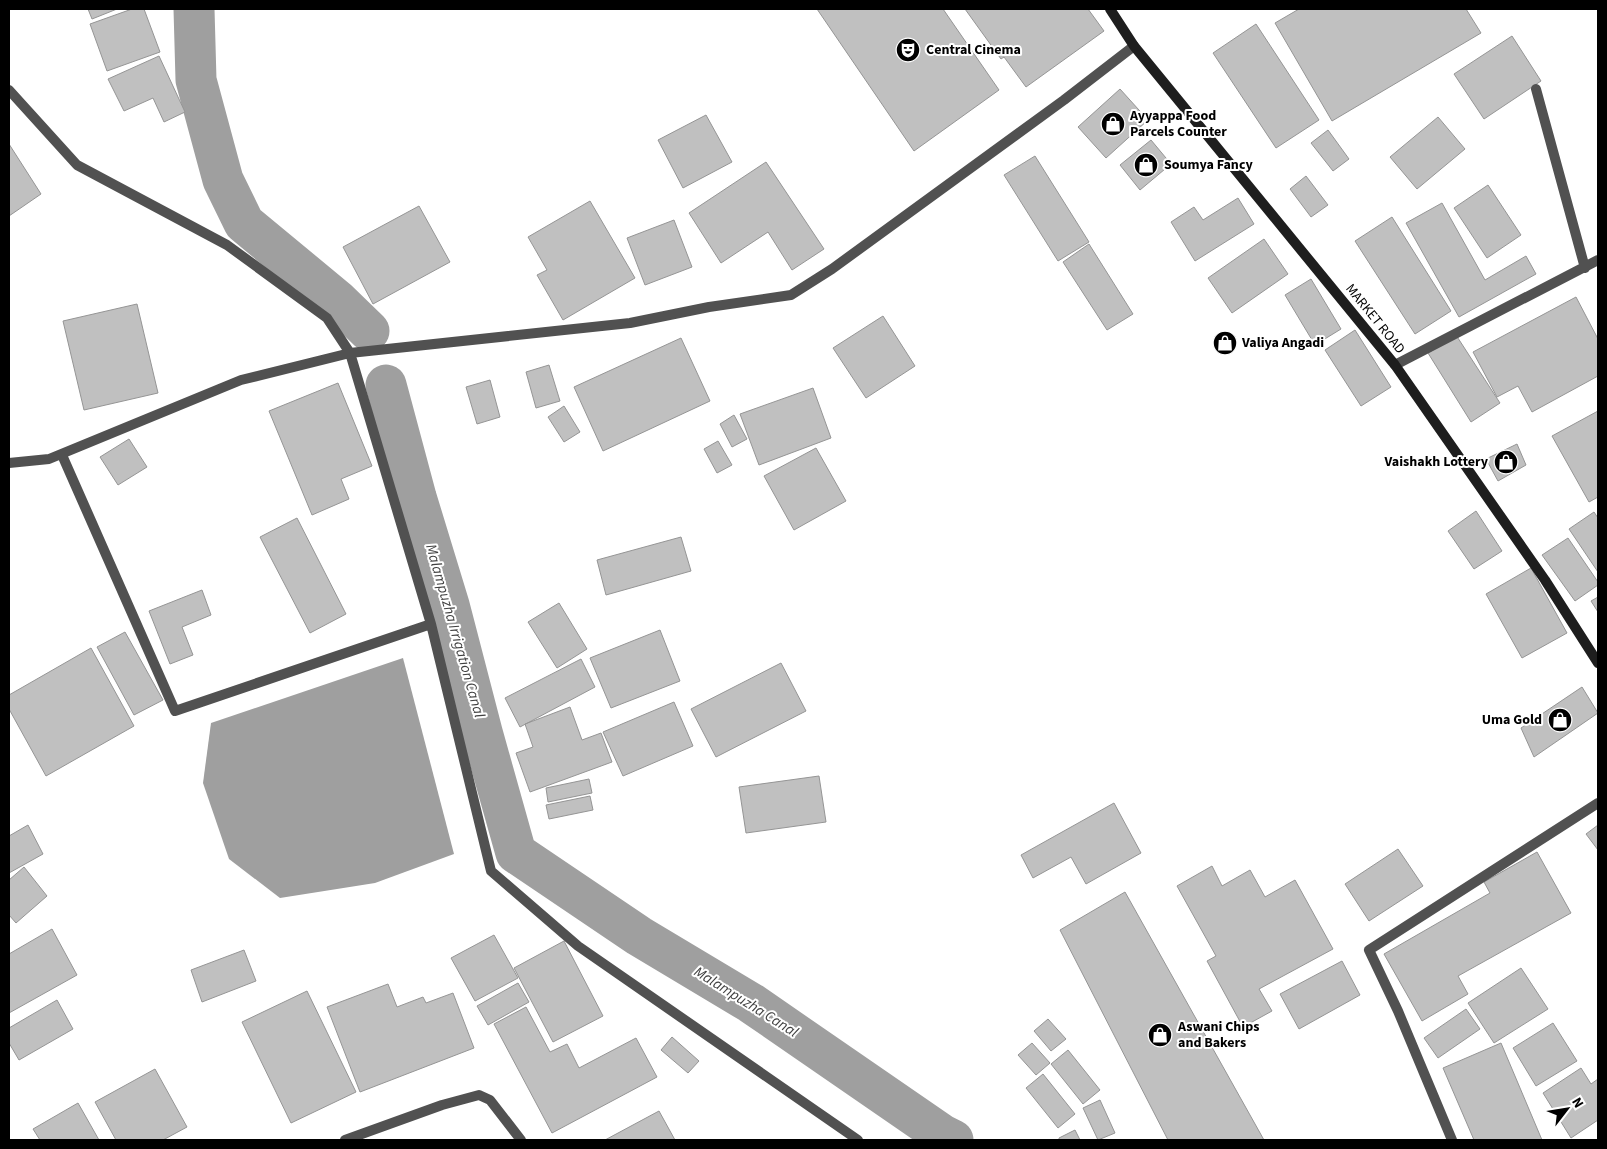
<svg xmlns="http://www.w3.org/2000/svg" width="1607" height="1149" viewBox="0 0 1607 1149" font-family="'Source Sans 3',sans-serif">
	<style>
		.water { fill: #9f9f9f }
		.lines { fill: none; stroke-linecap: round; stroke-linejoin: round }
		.canal { stroke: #9f9f9f; stroke-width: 41 }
		.building { fill: #c0c0c0; stroke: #959595 }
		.minor { stroke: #515151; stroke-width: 10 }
		.secondary { stroke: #1e1e1e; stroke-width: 10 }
		.labels { text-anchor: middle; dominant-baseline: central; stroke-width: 4; stroke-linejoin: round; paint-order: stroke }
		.poi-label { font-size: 14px; font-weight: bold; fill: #000; stroke: #fff; text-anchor: start }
		.street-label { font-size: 14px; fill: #000; stroke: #fff }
		.water-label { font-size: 15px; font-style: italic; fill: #404040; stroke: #fff }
	</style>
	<rect width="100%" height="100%" fill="#fff"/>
	<path class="water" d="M 403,658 L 454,854 L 375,883 L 280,898 L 229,859 L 203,783 L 211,723 Z"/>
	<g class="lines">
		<path class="canal" d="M 194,9 L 196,80 L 223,180 L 244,223 L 337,300 L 369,331
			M 386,385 L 416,497 L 449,605 L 482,732 L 516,853 L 639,936 L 751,1003 L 941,1134 L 953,1140"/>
	</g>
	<path class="building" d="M 88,9 L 117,9 L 92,19 Z
		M 132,9 L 144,9 L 160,52 L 107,71 L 90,24 Z
		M 817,9 L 943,9 L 999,90 L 914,151 Z
		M 965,9 L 1088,9 L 1104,31 L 1026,87 L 1004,57 L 1001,59 Z
		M 1299,9 L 1466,9 L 1481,33 L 1332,121 L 1275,23 Z
		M 1256,24 L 1319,120 L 1276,148 L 1213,53 Z
		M 1512,36 L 1541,81 L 1484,119 L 1454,74 Z
		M 159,56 L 185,112 L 164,122 L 153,98 L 124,111 L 108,79 Z
		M 1120,89 L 1148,120 L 1106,158 L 1078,127 Z
		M 706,115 L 732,162 L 683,188 L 658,140 Z
		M 1438,117 L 1465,149 L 1417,189 L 1390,157 Z
		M 1328,130 L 1349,159 L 1333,171 L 1311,143 Z
		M 1151,140 L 1171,164 L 1140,190 L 1120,165 Z
		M 9,144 L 41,194 L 9,216 Z
		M 1035,156 L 1089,242 L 1058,261 L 1004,175 Z
		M 766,162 L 824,249 L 792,270 L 768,232 L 721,263 L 689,213 Z
		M 1306,176 L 1328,205 L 1311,217 L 1290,189 Z
		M 1488,185 L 1521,235 L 1487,258 L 1454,208 Z
		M 1238,198 L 1254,224 L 1195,261 L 1171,222 L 1194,207 L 1203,220 Z
		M 590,201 L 635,278 L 563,320 L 537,275 L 547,270 L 528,237 Z
		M 1442,203 L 1485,280 L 1526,256 L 1536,274 L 1459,317 L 1406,223 Z
		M 419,206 L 450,262 L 373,304 L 343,247 Z
		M 1392,217 L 1451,311 L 1415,334 L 1355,241 Z
		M 674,220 L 692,267 L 645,285 L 627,238 Z
		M 1264,239 L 1288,274 L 1232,313 L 1208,278 Z
		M 1089,244 L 1133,314 L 1107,330 L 1063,262 Z
		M 1311,279 L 1341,329 L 1315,345 L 1285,295 Z
		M 1576,297 L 1598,339 L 1598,376 L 1532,412 L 1518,386 L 1497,397 L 1473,352 Z
		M 137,304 L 158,393 L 84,410 L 63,321 Z
		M 883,316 L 915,366 L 866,398 L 833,348 Z
		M 1355,330 L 1391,387 L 1361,406 L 1325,350 Z
		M 1456,335 L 1500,403 L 1471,422 L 1428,353 Z
		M 681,338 L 710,401 L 603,451 L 574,387 Z
		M 549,365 L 560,401 L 536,408 L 526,372 Z
		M 490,380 L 500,417 L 477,424 L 466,387 Z
		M 338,383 L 372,466 L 341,479 L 349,499 L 312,515 L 269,411 Z
		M 813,388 L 831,438 L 759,465 L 740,414 Z
		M 564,406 L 580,432 L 564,442 L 548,417 Z
		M 1598,411 L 1598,497 L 1589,502 L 1552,436 Z
		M 734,415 L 747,439 L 732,447 L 720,424 Z
		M 129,439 L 147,467 L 118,485 L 100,457 Z
		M 718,441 L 732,465 L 717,473 L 704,449 Z
		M 1517,444 L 1526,465 L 1498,481 L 1486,459 Z
		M 816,448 L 846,501 L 794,530 L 764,476 Z
		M 1476,511 L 1502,551 L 1474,569 L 1448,531 Z
		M 1594,512 L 1598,518 L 1598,572 L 1569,529 Z
		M 297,518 L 346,614 L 310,633 L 260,537 Z
		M 681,537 L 691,571 L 606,595 L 597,560 Z
		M 1568,538 L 1598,582 L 1598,585 L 1575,601 L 1542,555 Z
		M 1531,568 L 1567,633 L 1522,658 L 1486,594 Z
		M 202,590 L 211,615 L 182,627 L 193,655 L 170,664 L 149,611 Z
		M 1598,597 L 1598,612 L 1591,601 Z
		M 559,603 L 587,649 L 557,668 L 528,622 Z
		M 660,630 L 680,681 L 611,708 L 590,658 Z
		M 125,632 L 163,700 L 134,715 L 97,647 Z
		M 91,648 L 134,726 L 46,776 L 9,709 L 9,695 Z
		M 581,659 L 595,687 L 520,727 L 505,698 Z
		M 781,663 L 806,711 L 716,757 L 691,709 Z
		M 1582,687 L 1598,713 L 1534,757 L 1521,728 Z
		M 674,702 L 693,746 L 623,776 L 603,732 Z
		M 570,707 L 582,740 L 601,733 L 612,762 L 530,792 L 516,753 L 533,747 L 525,724 Z
		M 819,776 L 826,822 L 746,833 L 739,787 Z
		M 589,779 L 592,793 L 548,802 L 546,788 Z
		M 590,796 L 593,810 L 549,819 L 546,805 Z
		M 1114,803 L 1141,853 L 1086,884 L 1071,857 L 1033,878 L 1021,855 Z
		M 28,825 L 43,854 L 9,873 L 9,836 Z
		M 1598,825 L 1598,850 L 1586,834 Z
		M 1398,849 L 1423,886 L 1369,921 L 1345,884 Z
		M 1537,852 L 1571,913 L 1458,976 L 1468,994 L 1422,1021 L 1384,954 L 1490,893 L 1484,882 Z
		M 1212,866 L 1222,886 L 1250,870 L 1265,897 L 1295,880 L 1333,949 L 1259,989 L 1272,1011 L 1243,1027 L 1207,961 L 1216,956 L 1177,886 Z
		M 24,867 L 47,896 L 16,923 L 9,915 L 9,880 Z
		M 1125,892 L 1264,1140 L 1168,1140 L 1060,930 Z
		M 52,929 L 77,975 L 9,1013 L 9,954 Z
		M 494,935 L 518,978 L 475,1001 L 451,958 Z
		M 564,941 L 603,1016 L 553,1042 L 514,968 Z
		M 244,950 L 256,981 L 202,1002 L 191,970 Z
		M 1342,961 L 1360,995 L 1299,1029 L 1280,994 Z
		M 1521,968 L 1548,1009 L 1494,1043 L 1468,1003 Z
		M 518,983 L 529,1002 L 488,1025 L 477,1006 Z
		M 388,984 L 397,1007 L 423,997 L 426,1003 L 453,993 L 474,1048 L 360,1092 L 327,1007 Z
		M 307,991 L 356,1092 L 291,1123 L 242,1022 Z
		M 57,1000 L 73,1029 L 19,1060 L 9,1043 L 9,1028 Z
		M 526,1007 L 550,1052 L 567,1044 L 579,1068 L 636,1038 L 657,1077 L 552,1133 L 494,1024 Z
		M 1466,1009 L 1480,1029 L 1438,1058 L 1424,1038 Z
		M 1048,1019 L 1066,1039 L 1051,1051 L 1034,1031 Z
		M 1553,1023 L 1577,1061 L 1536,1086 L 1513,1048 Z
		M 672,1037 L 699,1061 L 688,1073 L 661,1050 Z
		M 1032,1043 L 1050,1063 L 1036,1075 L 1018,1055 Z
		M 1501,1043 L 1542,1140 L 1474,1140 L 1443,1068 Z
		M 1068,1050 L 1100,1090 L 1083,1104 L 1051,1064 Z
		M 1581,1068 L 1591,1084 L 1598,1079 L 1598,1120 L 1571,1138 L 1543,1093 Z
		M 155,1069 L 187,1127 L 163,1140 L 116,1140 L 95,1102 Z
		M 1043,1074 L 1075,1114 L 1058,1128 L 1026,1088 Z
		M 1100,1100 L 1115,1133 L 1098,1140 L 1083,1108 Z
		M 78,1103 L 99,1140 L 40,1140 L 33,1129 Z
		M 659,1111 L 675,1140 L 605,1140 Z
		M 1075,1130 L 1080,1140 L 1059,1140 L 1059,1138 Z"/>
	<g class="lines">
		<path class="minor" d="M 1536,89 L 1585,268
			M 9,90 L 77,165 L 227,245 L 327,318 L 350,353 L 431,624 L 491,871 L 578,946 L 858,1140
			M 1395,365 L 1598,260
			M 62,455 L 175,711 L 431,624
			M 9,463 L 49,459 L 241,380 L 350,353 L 630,323 L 709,307 L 791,295 L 832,269 L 1064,100 L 1134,46
			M 345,1140 L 442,1105 L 479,1095 L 490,1100 L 521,1140
			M 1452,1140 L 1398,1011 L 1369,950 L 1598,803"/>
		<path class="secondary" d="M 1110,9 L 1134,46 L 1395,365 L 1545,580 L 1598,663"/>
	</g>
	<defs>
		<g id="theatre-disc" transform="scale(1.25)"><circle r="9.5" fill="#000" stroke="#fff"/><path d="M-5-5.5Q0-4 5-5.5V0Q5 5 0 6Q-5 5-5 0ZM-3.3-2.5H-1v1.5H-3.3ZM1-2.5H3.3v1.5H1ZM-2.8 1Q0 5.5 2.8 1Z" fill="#fff"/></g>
		<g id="shop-disc" transform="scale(1.25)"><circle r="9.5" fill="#000" stroke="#fff"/><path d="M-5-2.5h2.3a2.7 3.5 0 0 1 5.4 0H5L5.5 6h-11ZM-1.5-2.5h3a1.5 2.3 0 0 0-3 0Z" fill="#fff"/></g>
	</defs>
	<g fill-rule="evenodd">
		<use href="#theatre-disc" x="908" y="50"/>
		<use href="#shop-disc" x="1113" y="124"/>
		<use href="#shop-disc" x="1146" y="165"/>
		<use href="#shop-disc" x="1225" y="343"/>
		<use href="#shop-disc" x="1506" y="462"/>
		<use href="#shop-disc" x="1560" y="720"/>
		<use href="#shop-disc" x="1160" y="1035"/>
	</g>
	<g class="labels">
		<g class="poi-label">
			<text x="926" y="50">Central Cinema</text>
			<text x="1130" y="116">Ayyappa Food<tspan x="1130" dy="16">Parcels Counter</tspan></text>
			<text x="1164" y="165">Soumya Fancy</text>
			<text x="1242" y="343">Valiya Angadi</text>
			<text x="1488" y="462" text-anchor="end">Vaishakh Lottery</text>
			<text x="1542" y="720" text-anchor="end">Uma Gold</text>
			<text x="1178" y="1027">Aswani Chips<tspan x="1178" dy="16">and Bakers</tspan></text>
		</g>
		<g class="street-label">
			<text transform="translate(1375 319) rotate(51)">MARKET ROAD</text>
		</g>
		<g class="water-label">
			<text transform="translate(455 631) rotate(74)">Malampuzha Irrigation Canal</text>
			<text transform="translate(746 1002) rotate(32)">Malampuzha Canal</text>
		</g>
	</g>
	<rect width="1607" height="1149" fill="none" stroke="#000000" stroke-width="20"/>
	<g transform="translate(1567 1109) rotate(59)" stroke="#ffffff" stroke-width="4" paint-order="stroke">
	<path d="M0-4L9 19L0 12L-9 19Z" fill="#000000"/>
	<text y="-8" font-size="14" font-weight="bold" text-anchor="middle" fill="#000000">N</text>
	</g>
</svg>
